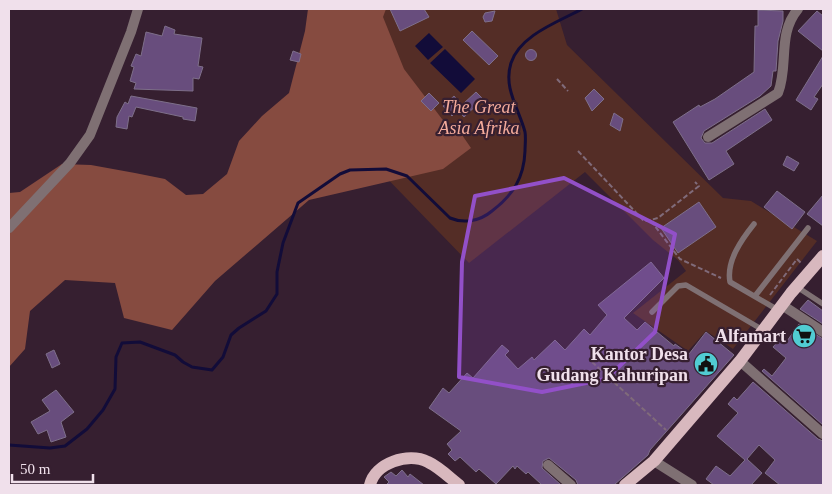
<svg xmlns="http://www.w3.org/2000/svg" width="832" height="494" viewBox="0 0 832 494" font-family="'Times New Roman',serif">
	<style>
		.green { fill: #542d26 }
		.forest { fill: #864b40 }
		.water { fill: #120c39 }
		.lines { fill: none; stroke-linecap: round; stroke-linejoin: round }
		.stream { stroke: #120c39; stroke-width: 3 }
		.building { fill: #684d7d; stroke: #7e6f8a }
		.path { stroke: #806b7a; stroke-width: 2; stroke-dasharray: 5 2.5; stroke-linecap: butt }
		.service { stroke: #7f7073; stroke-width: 5.5 }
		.minor { stroke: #7f7073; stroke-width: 10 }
		.primary { stroke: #d8b8be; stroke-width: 12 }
		.marked { fill: #9250c8; fill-opacity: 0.2; stroke: #9250c8; stroke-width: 4; stroke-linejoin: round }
		.labels { text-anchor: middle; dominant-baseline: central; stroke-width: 4.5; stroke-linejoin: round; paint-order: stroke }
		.park-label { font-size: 18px; font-style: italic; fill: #f4ab9b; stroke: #361f30 }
		.poi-label { font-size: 18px; font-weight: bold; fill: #f0e0eb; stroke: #361f30; text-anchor: end }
	</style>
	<rect width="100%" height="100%" fill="#361f30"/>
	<path class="green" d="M 331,9 L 556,9 L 567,45 L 723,198 L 751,201 L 817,241 L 733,349 L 706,331 L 688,351 L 633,313 L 686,271 L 678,260 L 653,240 L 585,172 L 469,263 L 313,102 Z"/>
	<path class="forest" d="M 308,9 L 386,9 L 383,17 L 404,69 L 442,119 L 462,135 L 471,148 L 443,169 L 309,200 L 215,281 L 172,330 L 124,318 L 115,283 L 65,280 L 30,311 L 25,349 L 9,367 L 9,193 L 20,192 L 62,164 L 91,165 L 135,173 L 165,179 L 186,195 L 203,194 L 227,174 L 239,141 L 262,116 L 289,93 L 305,31 Z"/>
	<path class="water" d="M 429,33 L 443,47 L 428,60 L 415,46 Z
		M 445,49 L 475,79 L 461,93 L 430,63 Z"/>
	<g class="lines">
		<path class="stream" d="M 9,445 L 50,448 L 65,446 L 87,429 L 103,410 L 115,389 L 116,357 L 122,343 L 140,342 L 175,355 L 183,362 L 192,367 L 212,370 L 223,357 L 231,335 L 239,328 L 266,311 L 277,294 L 277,272 L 283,243 L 298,203 L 340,174 L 350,170 L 386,169 L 407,176 L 450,218 C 464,224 480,221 492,211 C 513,195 524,178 525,151 C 525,145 526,138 525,132 C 519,109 503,88 511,63 C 520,35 558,22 582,9"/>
	</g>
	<path class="building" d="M 390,9 L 424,9 L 429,17 L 400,31 Z
		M 758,10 L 783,11 L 783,21 L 778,41 L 776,71 L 773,71 L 771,86 L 760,96 L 704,131 L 701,138 L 705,143 L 712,143 L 765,109 L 772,120 L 726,151 L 734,164 L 709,180 L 673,122 L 699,105 L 700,107 L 715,99 L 754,72 L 755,26 L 758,26 Z
		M 495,11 L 492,21 L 485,22 L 483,17 L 485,13 Z
		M 817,11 L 823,16 L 823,51 L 798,31 Z
		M 165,26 L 175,30 L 174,34 L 202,38 L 198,66 L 203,67 L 199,79 L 193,78 L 193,91 L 134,89 L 136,83 L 130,81 L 134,67 L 131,66 L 136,54 L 141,56 L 146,32 L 162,36 Z
		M 472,31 L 498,56 L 489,65 L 463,40 Z
		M525.5 55a5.5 5.5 0 1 1 11 0a5.5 5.5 0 1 1-11 0Z
		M 293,51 L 301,54 L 299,62 L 290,60 Z
		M 823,56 L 823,84 L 814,97 L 818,99 L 811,110 L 796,100 Z
		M 594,89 L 604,99 L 592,111 L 585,98 Z
		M 476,92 L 483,99 L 464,117 L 458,110 L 452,116 L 443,106 L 454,96 L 462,105 Z
		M 429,93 L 439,103 L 431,111 L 421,101 Z
		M 131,96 L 197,108 L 195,121 L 183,119 L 183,117 L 136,107 L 132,117 L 129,116 L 127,129 L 116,127 L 117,117 L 125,102 L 128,104 Z
		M 614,113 L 623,119 L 620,131 L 610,125 Z
		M 787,156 L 799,163 L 794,171 L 783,165 Z
		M 777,191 L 805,212 L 792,229 L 764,207 Z
		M 823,195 L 823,226 L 807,214 Z
		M 699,202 L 716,227 L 678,253 L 661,228 Z
		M 651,262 L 664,278 L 624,318 L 637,330 L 645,322 L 674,346 L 675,344 L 689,354 L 706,332 L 734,355 L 650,450 L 648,455 L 614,485 L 578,485 L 576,480 L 549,458 L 543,461 L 542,468 L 561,485 L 542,485 L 528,472 L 526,474 L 517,466 L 515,469 L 513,466 L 496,484 L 479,469 L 476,472 L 460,457 L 455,461 L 448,454 L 452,450 L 447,444 L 461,431 L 429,408 L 443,388 L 449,393 L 467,373 L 473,378 L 502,345 L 509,351 L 505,355 L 518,369 L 532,357 L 534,360 L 555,340 L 565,350 L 584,329 L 590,335 L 607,315 L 598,305 Z
		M 808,300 L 823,311 L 823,324 L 800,309 Z
		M 799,324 L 823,339 L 823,425 L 762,371 L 764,369 L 772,376 L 786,358 L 773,347 L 782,337 L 787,341 Z
		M 54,350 L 60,364 L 52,368 L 46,354 Z
		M 753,382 L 818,439 L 823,441 L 823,485 L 780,485 L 765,473 L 775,460 L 759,445 L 747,459 L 762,473 L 751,485 L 714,485 L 706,479 L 716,466 L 730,476 L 745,460 L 717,436 L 738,413 L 728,404 L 734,397 L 737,400 Z
		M 56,390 L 74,412 L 61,422 L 66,437 L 51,442 L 47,430 L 38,434 L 31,422 L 50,411 L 42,400 Z
		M 402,470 L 408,477 L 410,474 L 424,485 L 386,485 L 389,482 L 384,477 L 391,472 L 396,476 Z"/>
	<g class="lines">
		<path class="path" d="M 557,79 L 568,91
			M 578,151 L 643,220 L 647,221 L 658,218 L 699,186 L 695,182
			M 651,221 L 680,259 L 721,278
			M 770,295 L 797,259 L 801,263
			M 592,362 L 666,430"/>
		<path class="service" d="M 754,224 C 742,239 726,261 730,282 L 778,310
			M 797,287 L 823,304
			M 755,296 L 808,228
			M 652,312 L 678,286 L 686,285 L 763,330"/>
		<path class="minor" d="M 708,137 L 778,93 C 789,65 777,34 798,9
			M 9,228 L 70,163 L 90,135 L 131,32 L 138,9
			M 782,305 L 823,332
			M 740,361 L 823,434
			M 654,461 L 692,485
			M 548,465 L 571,485"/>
		<path class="primary" d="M 370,485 C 375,463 408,452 428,462 C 439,467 450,478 459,485
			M 625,485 L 654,461 L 740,361 L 791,293 L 823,256"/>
	</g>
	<path class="marked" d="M 564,178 L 675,234 L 655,332 L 606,379 L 542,392 L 459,377 L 462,262 L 475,196 Z"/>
	<defs>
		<g id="supermarket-disc" transform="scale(1.25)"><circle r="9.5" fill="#51ccd2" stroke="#361f30"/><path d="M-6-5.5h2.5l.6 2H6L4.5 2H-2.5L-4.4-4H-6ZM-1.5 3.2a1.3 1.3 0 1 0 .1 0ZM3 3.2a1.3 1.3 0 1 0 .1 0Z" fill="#111"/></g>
		<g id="civic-disc" transform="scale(1.25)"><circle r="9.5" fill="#51ccd2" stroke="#361f30"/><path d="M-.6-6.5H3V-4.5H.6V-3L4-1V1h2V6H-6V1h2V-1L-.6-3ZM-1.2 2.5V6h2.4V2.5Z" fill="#111"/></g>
	</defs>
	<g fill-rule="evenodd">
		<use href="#supermarket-disc" x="804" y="336"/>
		<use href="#civic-disc" x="706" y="364"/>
	</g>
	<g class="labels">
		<g class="park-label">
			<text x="479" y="107">The Great<tspan x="479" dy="21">Asia Afrika</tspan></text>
		</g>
		<g class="poi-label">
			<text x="786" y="336">Alfamart</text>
			<text x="688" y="354">Kantor Desa<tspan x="688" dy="21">Gudang Kahuripan</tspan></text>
		</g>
	</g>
	<rect width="832" height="494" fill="none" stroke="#f0e0eb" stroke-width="20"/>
	<path d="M12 474v8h81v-8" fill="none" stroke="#f0e0eb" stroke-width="2.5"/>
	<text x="20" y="474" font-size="15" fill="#f0e0eb" stroke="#361f30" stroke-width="4" paint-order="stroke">50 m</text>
</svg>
